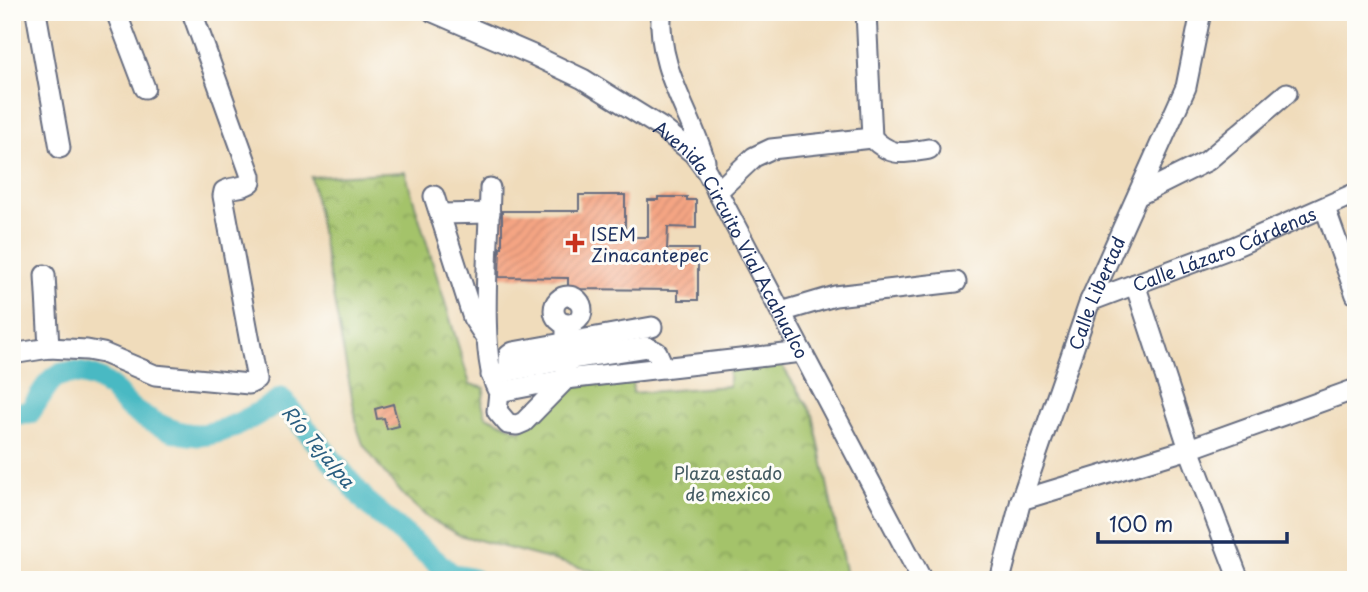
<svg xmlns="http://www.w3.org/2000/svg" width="1368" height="592" viewBox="0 0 1368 592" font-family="'Playpen Sans',sans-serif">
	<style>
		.park { fill: url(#park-crowns); stroke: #607964; stroke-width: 2 }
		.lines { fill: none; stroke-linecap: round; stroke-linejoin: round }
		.river { stroke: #4ab9c3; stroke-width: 23 }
		.building { fill: url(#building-hatch) }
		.minor-casing { stroke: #666c7f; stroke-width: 23 }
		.minor { stroke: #fff; stroke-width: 19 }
		.poi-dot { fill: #c8321e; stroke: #fdfcf7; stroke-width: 2.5 }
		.labels { text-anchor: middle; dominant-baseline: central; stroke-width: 6; stroke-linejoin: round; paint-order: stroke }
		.poi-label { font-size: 18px; fill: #1b2f5e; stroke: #fdfcf7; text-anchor: start }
		.street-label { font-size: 18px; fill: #1b2f5e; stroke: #fdfcf7 }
		.park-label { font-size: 18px; fill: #445b62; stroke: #fdfcf7 }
		.water-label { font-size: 19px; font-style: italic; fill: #2b5f81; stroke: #fdfcf7 }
	</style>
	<defs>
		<pattern id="park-crowns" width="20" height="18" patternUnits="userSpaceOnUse" patternTransform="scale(1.75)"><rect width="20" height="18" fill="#a4c36a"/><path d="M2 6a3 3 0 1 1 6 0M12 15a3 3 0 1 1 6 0" fill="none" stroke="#859f5a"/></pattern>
		<pattern id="building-hatch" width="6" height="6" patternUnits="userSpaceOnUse" patternTransform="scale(1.75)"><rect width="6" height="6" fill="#f5a583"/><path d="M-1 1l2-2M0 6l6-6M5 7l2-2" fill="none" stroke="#d18e74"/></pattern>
	</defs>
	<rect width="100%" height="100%" fill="#fdfcf7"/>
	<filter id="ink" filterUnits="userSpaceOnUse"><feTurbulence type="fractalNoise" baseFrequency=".0143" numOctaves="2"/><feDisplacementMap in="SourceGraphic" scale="14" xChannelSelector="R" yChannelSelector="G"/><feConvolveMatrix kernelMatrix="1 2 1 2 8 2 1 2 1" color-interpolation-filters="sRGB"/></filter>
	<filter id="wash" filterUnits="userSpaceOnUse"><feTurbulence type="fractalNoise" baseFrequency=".00686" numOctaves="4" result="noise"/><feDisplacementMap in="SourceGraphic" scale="28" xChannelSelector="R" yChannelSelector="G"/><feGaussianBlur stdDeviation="1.57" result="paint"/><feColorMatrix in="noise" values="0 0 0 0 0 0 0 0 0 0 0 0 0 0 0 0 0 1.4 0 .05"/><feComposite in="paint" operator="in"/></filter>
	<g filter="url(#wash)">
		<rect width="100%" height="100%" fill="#f0dcbb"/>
		<path class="park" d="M 405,172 L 470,384 L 485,388 L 482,403 L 486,416 L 520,431 L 563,391 L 575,386 L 632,377 L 633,393 L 729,386 L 729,371 L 776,356 L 813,415 L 847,580 L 627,580 L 459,535 L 428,518 L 405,497 L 382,470 L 363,444 L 358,430 L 311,177 Z"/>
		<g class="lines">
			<path class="river" d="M 12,413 L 29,413 C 36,404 46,384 54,378 C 68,368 91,374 105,383 C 114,388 120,399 128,406 C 149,422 181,439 208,434 C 234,429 259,414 281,399 L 368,504 L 452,575 L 473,580"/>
		</g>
		<g id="blocks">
			<path class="building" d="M 579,195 L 625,195 L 625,237 L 648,237 L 648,200 L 658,200 L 658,197 L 687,197 L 687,200 L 696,200 L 696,228 L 668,227 L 667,249 L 698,249 L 698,300 L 678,300 L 678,290 L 568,289 L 568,278 L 499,277 L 500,247 L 502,247 L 502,211 L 579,211 Z
				M 393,404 L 399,426 L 387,429 L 384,418 L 377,419 L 375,409 Z"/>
		</g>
	</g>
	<g filter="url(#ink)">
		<use href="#blocks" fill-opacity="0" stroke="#666c7f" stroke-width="2"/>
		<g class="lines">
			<g class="minor-casing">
				<g id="minor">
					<path d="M 36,12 L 60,148"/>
					<path d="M 116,12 L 145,88"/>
					<path id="s1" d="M 433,12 L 533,55 L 583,79 L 662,128 L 693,153 L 707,172 L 922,580"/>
					<path d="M 661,12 C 658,71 689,108 705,161"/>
					<path d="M 866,12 L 872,138"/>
					<path d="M 490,188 C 490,229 477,364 499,392 L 497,411 L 508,424 L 517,425 L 524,422 L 566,379 L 802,352"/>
					<path d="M 717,192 L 754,157 L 771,149 L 872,138 C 893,158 902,153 929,149"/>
					<path d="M 1139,195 L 1207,161 L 1287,93"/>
					<path d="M 434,196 L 473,318 L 486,338"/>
					<path d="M 1325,208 L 1356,295"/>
					<path d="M 440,214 L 490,213"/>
					<path d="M 45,275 L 49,348"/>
					<path d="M 1135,284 L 1189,449 L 1239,580"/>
					<circle cx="568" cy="310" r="14"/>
					<path id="s2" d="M 1090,301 L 1234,247 L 1356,193"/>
					<path d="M 781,312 L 835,296 L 956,282"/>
					<path d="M 12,354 L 49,348 L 87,350 L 103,353 L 155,375 L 249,384 L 257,380 L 223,196 L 224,191 C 233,186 243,189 251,182 L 251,176 L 192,12"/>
					<path d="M 509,371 L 509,355 L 513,352 L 652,327"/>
					<path d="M 491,375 L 565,360 L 647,347 L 657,352 L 664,368"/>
					<path d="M 499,392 L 566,379 L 566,324"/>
					<path d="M 1021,500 L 1189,449 L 1356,389"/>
					<path id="s3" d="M 1000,580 L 1021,500 L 1090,301 L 1186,87 L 1201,12"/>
				</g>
			</g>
			<use href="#minor" class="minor"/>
		</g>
	</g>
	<path class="poi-dot" d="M571.5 232.5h7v7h7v7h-7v7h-7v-7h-7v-7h7z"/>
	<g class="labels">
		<g class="poi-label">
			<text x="591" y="233">ISEM<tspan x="591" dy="21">Zinacantepec</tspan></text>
		</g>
		<g class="street-label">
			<text stroke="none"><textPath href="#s1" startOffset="390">Avenida Circuito Vial Acahualco</textPath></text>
			<text stroke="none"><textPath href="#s2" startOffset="144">Calle Lázaro Cárdenas</textPath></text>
			<text stroke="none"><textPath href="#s3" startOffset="303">Calle Libertad</textPath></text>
		</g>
		<g class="park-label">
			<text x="728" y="472">Plaza estado<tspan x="728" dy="21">de mexico</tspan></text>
		</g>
		<g class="water-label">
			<text transform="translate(319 446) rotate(50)">Río Tejalpa</text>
		</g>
	</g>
	<rect width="1368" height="592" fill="none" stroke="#fdfcf7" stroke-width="42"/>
	<path d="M1098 532v10h189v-10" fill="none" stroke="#1b2f5e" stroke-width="3.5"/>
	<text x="1109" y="532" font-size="21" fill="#1b2f5e" stroke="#fdfcf7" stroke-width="5" paint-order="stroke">100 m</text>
</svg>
